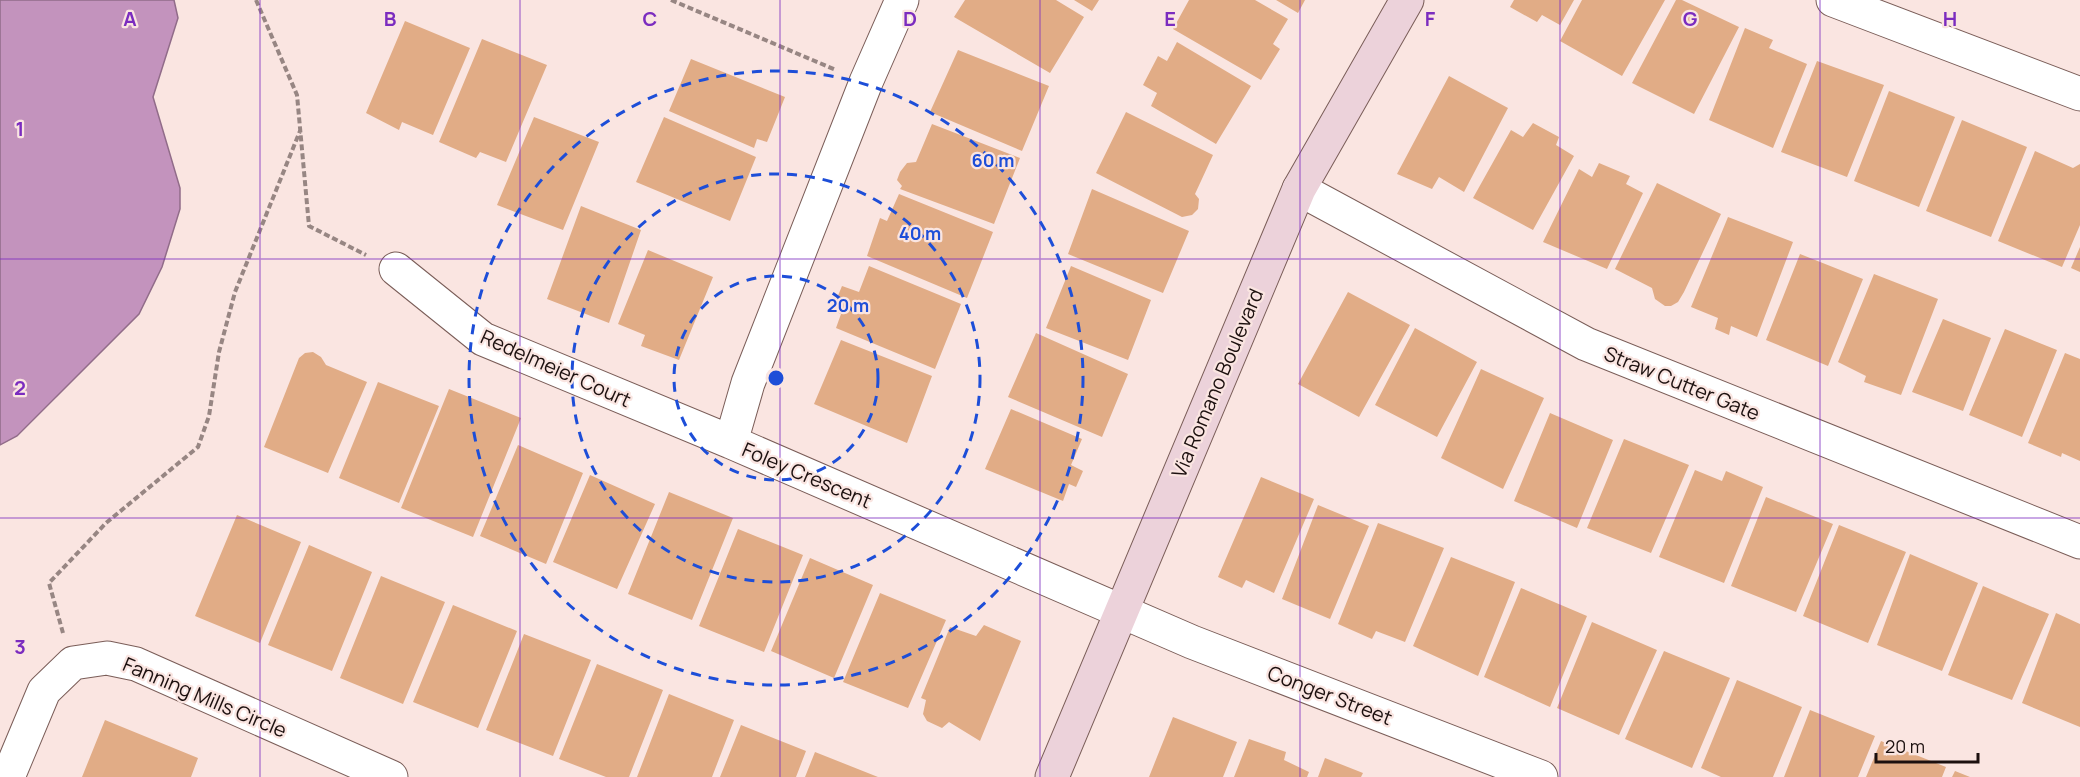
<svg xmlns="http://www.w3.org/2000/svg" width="2080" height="777" viewBox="0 0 2080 777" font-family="Manrope,sans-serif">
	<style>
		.water { fill: #c393bd; stroke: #916c89; stroke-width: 1.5 }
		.building { fill: #e1ac86 }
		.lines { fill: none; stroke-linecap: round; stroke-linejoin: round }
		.street-casing { stroke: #7a5d58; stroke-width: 35 }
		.secondary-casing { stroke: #7a5d58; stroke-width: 35 }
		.path { stroke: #978683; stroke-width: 4; stroke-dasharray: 6 3; stroke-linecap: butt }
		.street { stroke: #fff; stroke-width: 33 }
		.secondary { stroke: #ecd2da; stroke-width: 33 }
		.grid { fill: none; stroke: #7b2cbf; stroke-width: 1.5; stroke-opacity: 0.55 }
		.ring { fill: none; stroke: #1d4ed8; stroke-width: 3; stroke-dasharray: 10 8 }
		.labels { text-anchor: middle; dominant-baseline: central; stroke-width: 4.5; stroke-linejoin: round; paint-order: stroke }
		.street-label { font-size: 20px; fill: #1c100f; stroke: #fae5e1 }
		.grid-label { font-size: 20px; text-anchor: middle; font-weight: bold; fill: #7b2cbf; stroke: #fae5e1; stroke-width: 4.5; stroke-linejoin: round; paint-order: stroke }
		.centre { fill: #1d4ed8; stroke: #fae5e1; stroke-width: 3 }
		.ring-label { font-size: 18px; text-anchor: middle; font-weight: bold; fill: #1d4ed8; stroke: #fae5e1; stroke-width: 4.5; stroke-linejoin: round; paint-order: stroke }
	</style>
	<rect width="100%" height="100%" fill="#fae5e1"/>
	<path class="water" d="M 0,0 L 174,0 L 178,18 L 153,97 L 180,188 L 180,209 L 162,267 L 139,314 L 17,436 L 0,445 Z"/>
	<path class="building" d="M 965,0 L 1056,0 L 1084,17 L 1050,73 L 954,17 Z
		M 1074,0 L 1099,0 L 1092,11 Z
		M 1189,0 L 1255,0 L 1288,19 L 1273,44 L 1280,49 L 1261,80 L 1173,29 Z
		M 1276,0 L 1305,0 L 1298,13 Z
		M 1514,0 L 1574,0 L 1560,25 L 1542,15 L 1537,22 L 1510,7 Z
		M 1582,0 L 1665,0 L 1622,76 L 1560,41 Z
		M 1676,0 L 1682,0 L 1739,27 L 1694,114 L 1632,83 Z
		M 405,21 L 470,48 L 433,135 L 402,122 L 399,130 L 366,113 Z
		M 1745,28 L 1773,40 L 1769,48 L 1807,64 L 1773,148 L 1709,120 Z
		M 482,39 L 547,65 L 506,162 L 480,152 L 476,158 L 439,142 Z
		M 1177,42 L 1251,86 L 1216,144 L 1151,106 L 1157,93 L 1143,85 L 1158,56 L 1167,61 Z
		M 958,50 L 1049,86 L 1022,151 L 930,112 Z
		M 691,59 L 785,97 L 767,142 L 757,139 L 754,148 L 669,111 Z
		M 1817,61 L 1884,85 L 1847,177 L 1781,152 Z
		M 1449,76 L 1508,108 L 1464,192 L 1439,177 L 1432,189 L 1397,174 Z
		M 1889,91 L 1955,117 L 1919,207 L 1854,181 Z
		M 1126,112 L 1213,155 L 1195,194 L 1199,199 L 1198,209 L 1192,215 L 1182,217 L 1096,173 Z
		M 534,117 L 599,142 L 563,230 L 497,205 Z
		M 664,117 L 756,157 L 730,221 L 636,182 Z
		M 1962,120 L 2027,147 L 1991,237 L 1926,211 Z
		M 1533,123 L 1559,137 L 1556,145 L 1574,156 L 1533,230 L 1473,198 L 1511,130 L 1523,137 Z
		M 932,124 L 1020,158 L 994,224 L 900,189 L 902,186 L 897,180 L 900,172 L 907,163 L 916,162 Z
		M 2035,151 L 2073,168 L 2080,164 L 2080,225 L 2062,267 L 1998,241 Z
		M 1599,163 L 1630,176 L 1626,184 L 1643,193 L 1607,269 L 1543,242 L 1579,169 L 1592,177 Z
		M 1657,183 L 1721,214 L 1684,292 L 1678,302 L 1671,306 L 1665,306 L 1655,299 L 1652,288 L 1615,269 Z
		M 1092,189 L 1189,231 L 1163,293 L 1068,254 Z
		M 899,194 L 993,232 L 967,298 L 867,256 L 880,218 L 887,221 Z
		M 581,206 L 641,230 L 609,323 L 547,299 Z
		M 1728,217 L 1793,242 L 1757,337 L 1731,326 L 1729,335 L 1715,329 L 1718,318 L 1691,307 Z
		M 2080,247 L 2080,272 L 2071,268 Z
		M 648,250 L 713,277 L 679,360 L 641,346 L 645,335 L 618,324 Z
		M 1800,254 L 1863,279 L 1828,366 L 1766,340 Z
		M 869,266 L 961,304 L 935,369 L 836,328 L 841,314 L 832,310 L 842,286 L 859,292 Z
		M 1071,266 L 1151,300 L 1128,360 L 1046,328 Z
		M 1874,274 L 1938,299 L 1901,395 L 1864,382 L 1866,376 L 1838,362 Z
		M 1348,292 L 1410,325 L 1359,417 L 1298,384 Z
		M 1943,319 L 1991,338 L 1963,411 L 1912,392 Z
		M 1415,328 L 1477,362 L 1437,437 L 1375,405 Z
		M 2005,329 L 2057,350 L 2022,437 L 1969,415 Z
		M 1036,333 L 1128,374 L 1102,437 L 1008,397 Z
		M 841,340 L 932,376 L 907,443 L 814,404 Z
		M 313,352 L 321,357 L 326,365 L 367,382 L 328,473 L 264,447 L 299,358 L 305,353 Z
		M 2065,353 L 2080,359 L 2080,461 L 2062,453 L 2061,457 L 2028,443 Z
		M 1481,369 L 1544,398 L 1503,489 L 1441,458 Z
		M 378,382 L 439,406 L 399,503 L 339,478 Z
		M 449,389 L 521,418 L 473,537 L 401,508 Z
		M 1011,409 L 1082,439 L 1071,465 L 1083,471 L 1076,487 L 1069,484 L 1063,501 L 985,469 Z
		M 1550,413 L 1613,440 L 1577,528 L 1514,501 Z
		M 1624,439 L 1689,465 L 1651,553 L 1587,528 Z
		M 518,445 L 583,473 L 546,564 L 480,536 Z
		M 1695,470 L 1722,481 L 1726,471 L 1763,487 L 1724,583 L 1659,557 Z
		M 590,475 L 655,504 L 617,589 L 553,562 Z
		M 1261,477 L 1314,499 L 1274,593 L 1246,580 L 1242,588 L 1218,577 Z
		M 669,492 L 733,518 L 692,620 L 628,594 Z
		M 1766,497 L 1833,524 L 1796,612 L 1731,586 Z
		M 1318,505 L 1369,526 L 1330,619 L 1282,599 Z
		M 237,515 L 301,542 L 260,643 L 195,616 Z
		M 1378,523 L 1444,548 L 1405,642 L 1376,631 L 1372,639 L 1338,624 Z
		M 1839,525 L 1906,552 L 1868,643 L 1803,616 Z
		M 738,529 L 803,555 L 764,652 L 699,626 Z
		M 309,545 L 372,572 L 332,671 L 268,645 Z
		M 1910,554 L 1978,583 L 1942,671 L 1877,645 Z
		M 1451,557 L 1515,582 L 1478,676 L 1413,646 Z
		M 810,558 L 873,585 L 834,678 L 771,651 Z
		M 381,576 L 445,602 L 403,704 L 340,678 Z
		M 1983,586 L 2049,614 L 2012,700 L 1948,675 Z
		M 1521,588 L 1587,616 L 1550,707 L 1484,677 Z
		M 880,593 L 946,620 L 908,708 L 843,682 Z
		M 453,605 L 517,631 L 478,728 L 413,702 Z
		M 2056,613 L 2080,624 L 2080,727 L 2022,703 Z
		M 1592,622 L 1657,650 L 1619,735 L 1557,708 Z
		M 984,625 L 1021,641 L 980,741 L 949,722 L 942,728 L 927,721 L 923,714 L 926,700 L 921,698 L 950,627 L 976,636 Z
		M 524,634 L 591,660 L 553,756 L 486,730 Z
		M 1664,651 L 1730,678 L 1692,768 L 1625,739 Z
		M 597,664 L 663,690 L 629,777 L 606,777 L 559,759 Z
		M 1737,680 L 1802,707 L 1773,777 L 1721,777 L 1701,768 Z
		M 669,694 L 734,720 L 712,777 L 637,777 Z
		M 1810,710 L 1875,736 L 1858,777 L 1784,777 Z
		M 1173,717 L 1237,742 L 1223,777 L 1149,777 Z
		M 105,720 L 198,758 L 191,777 L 82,777 Z
		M 741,725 L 806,751 L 796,777 L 720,777 Z
		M 1249,739 L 1286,752 L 1284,760 L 1309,772 L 1307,777 L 1234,777 Z
		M 1881,741 L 1946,767 L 1942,777 L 1866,777 Z
		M 815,752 L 878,777 L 805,777 Z
		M 1325,758 L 1363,773 L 1361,777 L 1318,777 Z
		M 1955,771 L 1970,777 L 1952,777 Z"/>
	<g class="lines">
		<g class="street-casing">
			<path id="street" d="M 902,0 L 866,82 L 748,383 L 731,442 L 1192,642 L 1541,777
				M 1833,0 L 2080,94
				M 1299,189 L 1586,344 L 2080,542
				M 396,269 L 483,339 L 731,442
				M 8,777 L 44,691 L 73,663 L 107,658 L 136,664 L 391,777"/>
		</g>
		<g class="secondary-casing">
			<path id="secondary" d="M 1052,777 L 1299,189 L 1407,0"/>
		</g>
		<path class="path" d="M 256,0 L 297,95 L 309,226 L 366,255
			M 671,0 L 836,70
			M 63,633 L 49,583 L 106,523 L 198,447 L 209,416 L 219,352 L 235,292 L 300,131"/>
		<use href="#street" class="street"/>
		<use href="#secondary" class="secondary"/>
	</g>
	<path class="grid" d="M 260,0 L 260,777M 520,0 L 520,777M 780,0 L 780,777M 1040,0 L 1040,777M 1300,0 L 1300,777M 1560,0 L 1560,777M 1820,0 L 1820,777M 0,259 L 2080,259M 0,518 L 2080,518"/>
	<g class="ring">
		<circle cx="776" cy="378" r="102"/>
		<circle cx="776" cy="378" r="204"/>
		<circle cx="776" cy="378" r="307"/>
	</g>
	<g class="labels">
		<g class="street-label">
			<text transform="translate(556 368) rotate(24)">Redelmeier Court</text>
			<text transform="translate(1217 383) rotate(-67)">Via Romano Boulevard</text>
			<text transform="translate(1682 383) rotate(22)">Straw Cutter Gate</text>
			<text transform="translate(807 475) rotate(23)">Foley Crescent</text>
			<text transform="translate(1330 695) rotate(21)">Conger Street</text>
			<text transform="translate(205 697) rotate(23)">Fanning Mills Circle</text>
		</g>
	</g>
	<g class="grid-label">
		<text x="130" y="26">A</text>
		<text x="390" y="26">B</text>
		<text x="650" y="26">C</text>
		<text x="910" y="26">D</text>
		<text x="1170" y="26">E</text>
		<text x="1430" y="26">F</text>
		<text x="1690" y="26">G</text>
		<text x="1950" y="26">H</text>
		<text x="20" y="136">1</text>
		<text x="20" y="395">2</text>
		<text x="20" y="654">3</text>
	</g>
	<circle cx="776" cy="378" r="9" class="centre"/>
	<g class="ring-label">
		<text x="993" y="167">60 m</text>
		<text x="920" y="240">40 m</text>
		<text x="848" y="312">20 m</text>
	</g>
	<path d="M1876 753v9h102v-9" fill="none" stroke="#1c100f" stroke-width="3"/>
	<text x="1885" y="753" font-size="18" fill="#1c100f" stroke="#fae5e1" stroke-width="4.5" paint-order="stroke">20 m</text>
</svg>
